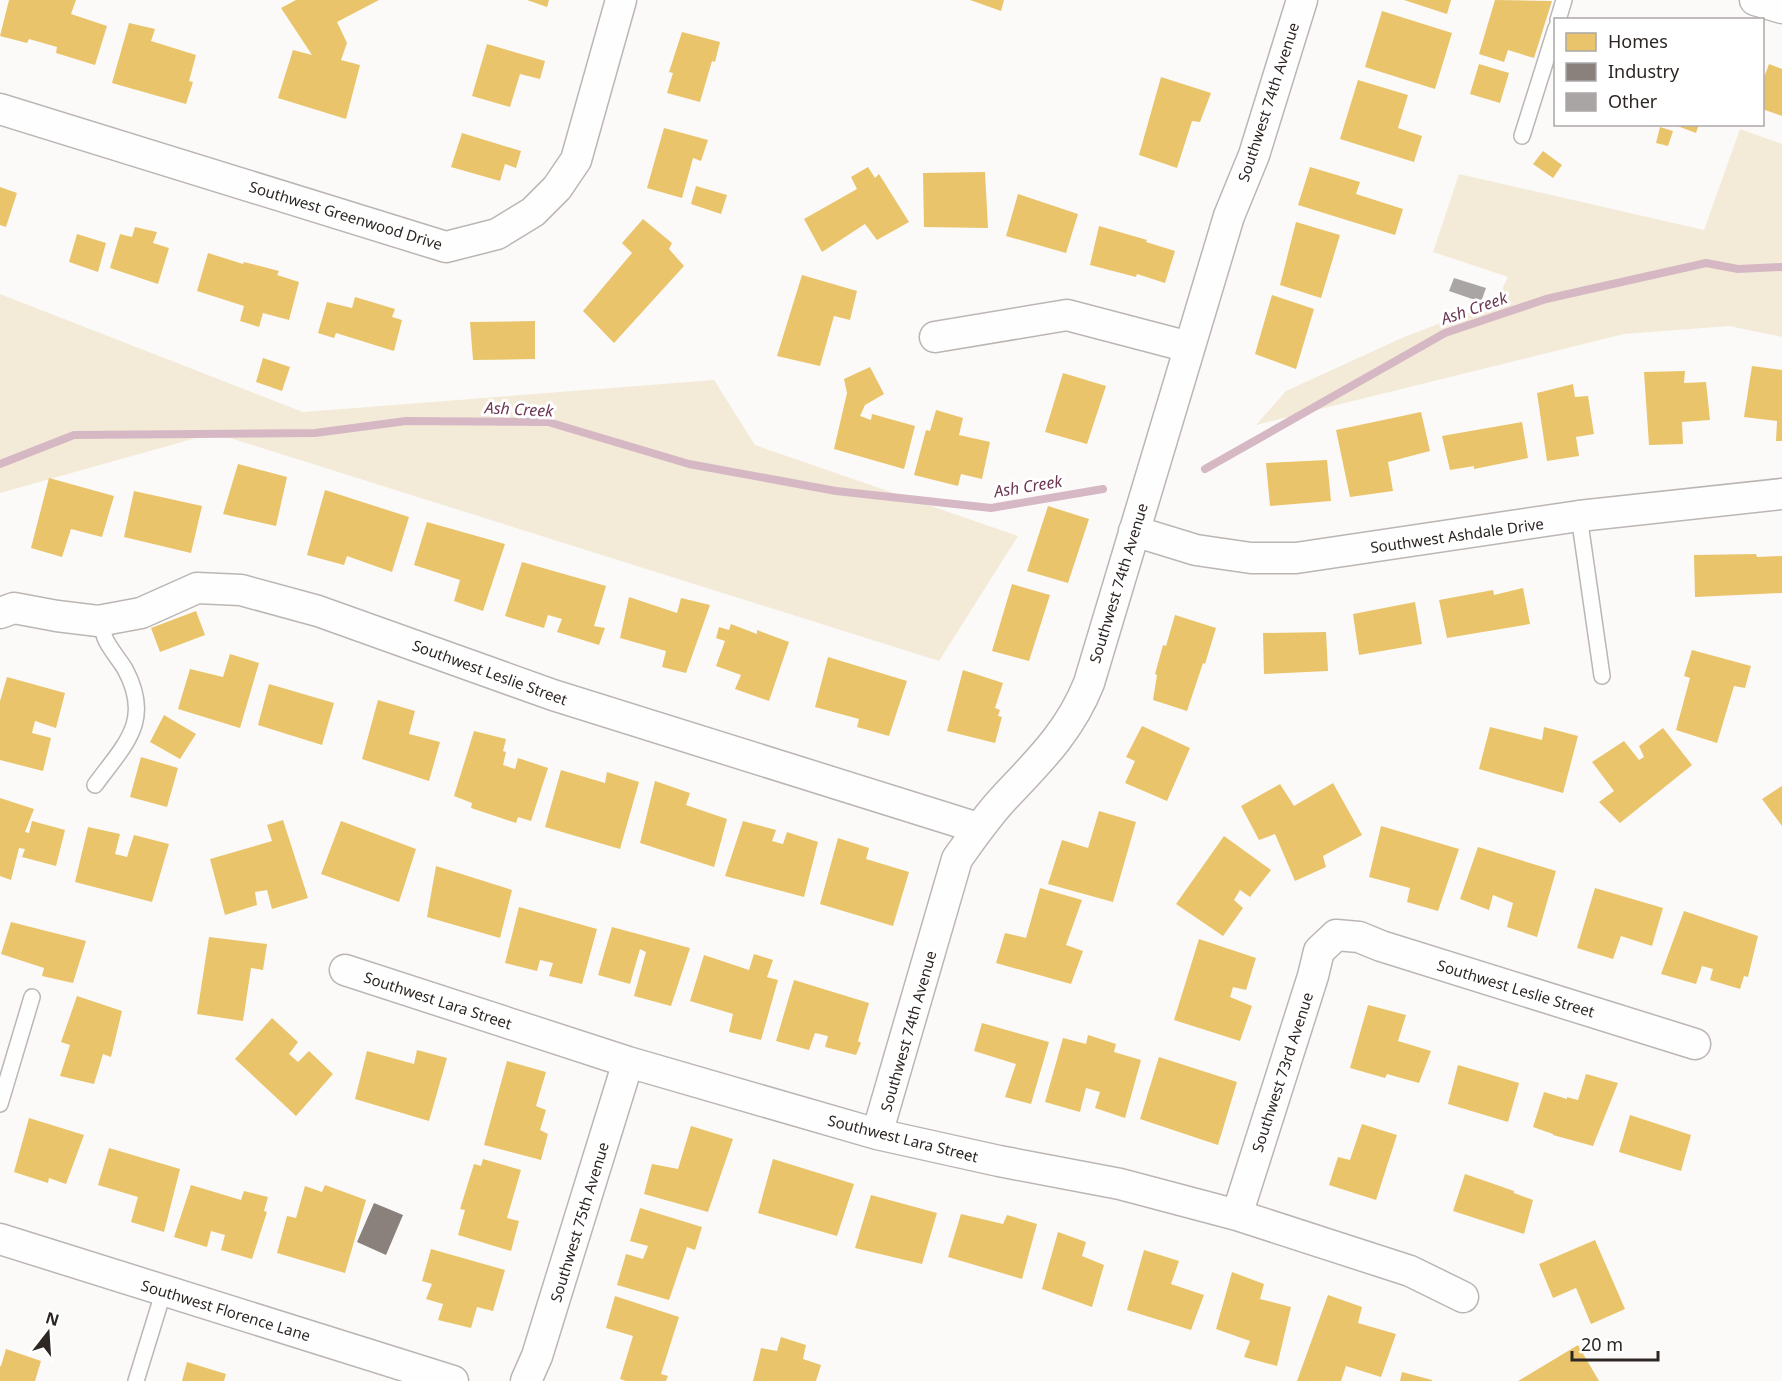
<svg xmlns="http://www.w3.org/2000/svg" width="1782" height="1381" viewBox="0 0 1782 1381" font-family="'Noto Sans',sans-serif">
	<style>
		.green { fill: #f3ebd8 }
		.homes { fill: #e9c46a }
		.industry { fill: #8a817c }
		.lines { fill: none; stroke-linecap: round; stroke-linejoin: round }
		.stream { stroke: #d6b8c4; stroke-width: 8 }
		.building { fill: #a9a5a4 }
		.service-casing { stroke: #bbb6b4; stroke-width: 18 }
		.minor-casing { stroke: #bbb6b4; stroke-width: 33 }
		.service { stroke: #fffefe; stroke-width: 15 }
		.minor { stroke: #fffefe; stroke-width: 30 }
		.labels { text-anchor: middle; dominant-baseline: central; stroke-width: 6; stroke-linejoin: round; paint-order: stroke }
		.street-label { font-size: 15px; fill: #2d2623; stroke: #fff }
		.water-label { font-size: 16px; font-style: italic; fill: #6a3550; stroke: #fff }
	</style>
	<rect width="100%" height="100%" fill="#fcfaf8"/>
	<path class="green" d="M 1740,129 L 1782,144 L 1782,337 L 1729,326 L 1624,334 L 1256,425 L 1286,391 L 1404,337 L 1496,302 L 1508,277 L 1433,252 L 1459,174 L 1704,230 Z
		M 0,294 L 303,412 L 714,380 L 755,445 L 1018,536 L 939,661 L 214,433 L 0,493 Z"/>
	<path class="homes" d="M 9,0 L 76,0 L 71,14 L 107,26 L 95,65 L 56,53 L 57,47 L 29,39 L 27,43 L 0,36 Z
		M 296,0 L 379,0 L 337,22 L 347,43 L 341,60 L 360,65 L 346,119 L 278,98 L 293,50 L 312,55 L 281,8 Z
		M 527,0 L 549,0 L 547,7 Z
		M 970,0 L 1004,0 L 1001,11 Z
		M 1404,0 L 1451,0 L 1447,14 Z
		M 1495,0 L 1552,1 L 1534,58 L 1508,50 L 1504,62 L 1479,54 Z
		M 1382,11 L 1452,33 L 1435,89 L 1365,67 Z
		M 129,23 L 155,29 L 151,41 L 196,55 L 189,81 L 193,82 L 186,104 L 112,83 Z
		M 682,32 L 720,42 L 715,62 L 712,61 L 700,102 L 667,93 L 673,73 L 669,72 Z
		M 487,44 L 545,61 L 540,79 L 520,74 L 510,107 L 472,96 Z
		M 1479,64 L 1509,73 L 1500,103 L 1470,94 Z
		M 1769,64 L 1782,69 L 1782,116 L 1762,109 L 1762,83 Z
		M 1161,77 L 1211,93 L 1200,122 L 1192,121 L 1177,168 L 1139,155 Z
		M 1358,80 L 1408,95 L 1398,128 L 1422,136 L 1414,162 L 1340,139 Z
		M 1672,124 L 1699,124 L 1696,133 Z
		M 1660,127 L 1673,131 L 1668,146 L 1656,143 Z
		M 664,128 L 708,140 L 701,161 L 693,158 L 682,198 L 647,188 Z
		M 462,133 L 521,151 L 516,168 L 505,164 L 500,181 L 451,167 Z
		M 1543,151 L 1562,165 L 1553,178 L 1533,164 Z
		M 868,167 L 875,178 L 879,174 L 909,222 L 877,240 L 865,224 L 822,252 L 804,219 L 857,189 L 851,177 Z
		M 1310,167 L 1360,182 L 1356,194 L 1403,209 L 1395,235 L 1298,205 Z
		M 985,172 L 988,228 L 924,227 L 923,173 Z
		M 696,186 L 727,195 L 721,214 L 691,204 Z
		M 0,187 L 17,193 L 6,227 L 0,225 Z
		M 1018,194 L 1078,214 L 1066,253 L 1006,236 Z
		M 643,219 L 672,243 L 669,249 L 684,266 L 614,343 L 583,311 L 632,253 L 622,243 Z
		M 1296,222 L 1340,235 L 1321,298 L 1280,285 Z
		M 1099,226 L 1147,240 L 1146,242 L 1175,251 L 1165,283 L 1137,274 L 1136,277 L 1090,265 Z
		M 135,227 L 157,232 L 153,243 L 169,248 L 158,284 L 110,268 L 120,234 L 132,237 Z
		M 77,234 L 106,243 L 98,272 L 69,262 Z
		M 208,253 L 243,264 L 244,262 L 279,271 L 277,275 L 299,282 L 289,320 L 263,313 L 259,327 L 240,321 L 244,306 L 197,291 Z
		M 802,275 L 857,291 L 850,320 L 834,316 L 820,366 L 777,356 Z
		M 1272,295 L 1314,309 L 1296,369 L 1255,354 Z
		M 355,297 L 395,309 L 392,317 L 402,320 L 394,351 L 336,333 L 334,338 L 318,333 L 327,302 L 352,308 Z
		M 535,321 L 535,359 L 473,360 L 470,322 Z
		M 263,358 L 290,367 L 282,391 L 256,382 Z
		M 1752,366 L 1782,370 L 1782,441 L 1776,441 L 1777,421 L 1744,417 Z
		M 870,367 L 884,394 L 865,405 L 860,416 L 871,420 L 872,414 L 915,426 L 904,469 L 834,449 L 847,393 L 844,379 Z
		M 1685,371 L 1684,383 L 1706,382 L 1710,420 L 1682,422 L 1683,444 L 1649,445 L 1644,372 Z
		M 1063,373 L 1106,386 L 1087,444 L 1045,432 Z
		M 1573,384 L 1575,397 L 1588,396 L 1594,434 L 1576,437 L 1579,456 L 1547,461 L 1537,393 Z
		M 936,410 L 963,418 L 959,435 L 990,442 L 982,479 L 961,474 L 958,486 L 914,475 L 926,430 L 930,431 Z
		M 1421,412 L 1430,451 L 1388,462 L 1393,491 L 1350,497 L 1336,430 Z
		M 1522,422 L 1528,458 L 1474,469 L 1474,466 L 1450,470 L 1442,436 Z
		M 1327,460 L 1331,501 L 1270,506 L 1266,463 Z
		M 238,464 L 287,477 L 276,526 L 223,514 Z
		M 49,478 L 114,496 L 102,537 L 71,529 L 62,557 L 31,548 Z
		M 325,490 L 409,517 L 392,572 L 347,556 L 344,565 L 307,555 Z
		M 134,491 L 202,506 L 191,553 L 124,537 Z
		M 1048,506 L 1089,519 L 1068,583 L 1027,571 Z
		M 427,522 L 505,544 L 483,611 L 454,601 L 460,580 L 414,565 Z
		M 1756,554 L 1757,557 L 1782,556 L 1782,593 L 1695,597 L 1694,555 Z
		M 522,562 L 606,586 L 594,626 L 605,628 L 599,645 L 557,632 L 562,619 L 548,615 L 544,628 L 505,616 Z
		M 1012,584 L 1050,595 L 1029,661 L 992,651 Z
		M 1523,588 L 1530,624 L 1447,638 L 1439,600 L 1493,590 L 1494,595 Z
		M 629,597 L 677,613 L 681,598 L 710,605 L 686,673 L 662,667 L 666,651 L 620,638 Z
		M 1415,602 L 1422,644 L 1359,655 L 1353,614 Z
		M 196,611 L 205,635 L 160,652 L 151,628 Z
		M 1175,615 L 1216,628 L 1205,664 L 1203,663 L 1187,711 L 1153,700 L 1157,675 L 1155,674 L 1163,645 L 1166,646 Z
		M 731,624 L 757,634 L 757,630 L 789,642 L 769,701 L 735,689 L 741,675 L 716,666 L 725,641 L 716,638 L 719,627 L 729,630 Z
		M 1326,632 L 1328,671 L 1264,674 L 1263,633 Z
		M 1692,650 L 1751,666 L 1745,688 L 1734,686 L 1717,743 L 1676,730 L 1690,678 L 1684,676 Z
		M 230,654 L 259,663 L 240,728 L 178,709 L 190,669 L 223,677 Z
		M 828,657 L 907,681 L 889,736 L 857,727 L 859,719 L 815,707 Z
		M 963,670 L 1003,683 L 995,708 L 1000,710 L 998,716 L 1002,717 L 995,743 L 947,731 Z
		M 7,677 L 65,693 L 56,728 L 35,721 L 32,733 L 51,738 L 43,771 L 0,760 L 0,701 Z
		M 269,684 L 334,703 L 322,745 L 258,725 Z
		M 378,700 L 415,711 L 409,734 L 440,742 L 429,781 L 362,759 Z
		M 164,715 L 196,734 L 180,759 L 150,742 Z
		M 1142,726 L 1190,748 L 1167,801 L 1125,783 L 1135,761 L 1126,757 Z
		M 1490,727 L 1542,740 L 1544,727 L 1578,736 L 1563,793 L 1479,769 Z
		M 1663,728 L 1692,765 L 1620,823 L 1599,802 L 1614,791 L 1592,762 L 1624,741 L 1639,760 L 1644,757 L 1639,746 Z
		M 474,731 L 506,739 L 503,751 L 506,752 L 503,765 L 515,769 L 518,758 L 548,768 L 531,821 L 518,817 L 516,823 L 471,808 L 472,803 L 454,796 Z
		M 141,757 L 178,768 L 167,807 L 130,797 Z
		M 561,770 L 605,783 L 607,772 L 639,782 L 620,849 L 545,827 Z
		M 655,781 L 690,793 L 686,805 L 727,819 L 714,867 L 640,843 Z
		M 1333,783 L 1362,835 L 1323,856 L 1326,867 L 1295,881 L 1275,834 L 1259,840 L 1241,806 L 1280,784 L 1294,806 Z
		M 1782,786 L 1782,826 L 1762,799 Z
		M 0,798 L 34,809 L 25,832 L 29,833 L 32,821 L 65,830 L 56,866 L 22,857 L 25,849 L 19,848 L 11,880 L 0,876 Z
		M 1099,811 L 1136,822 L 1113,902 L 1048,884 L 1062,840 L 1088,848 Z
		M 283,820 L 308,898 L 272,909 L 267,890 L 255,892 L 257,905 L 225,915 L 210,859 L 272,841 L 267,825 Z
		M 341,821 L 416,849 L 399,902 L 321,874 Z
		M 743,821 L 776,830 L 772,841 L 783,844 L 787,832 L 818,842 L 804,897 L 725,876 Z
		M 1381,826 L 1459,849 L 1438,911 L 1407,902 L 1410,888 L 1369,877 Z
		M 88,827 L 120,834 L 115,854 L 127,857 L 134,835 L 169,844 L 152,902 L 75,882 Z
		M 1224,836 L 1271,870 L 1250,897 L 1240,890 L 1234,900 L 1243,908 L 1223,936 L 1176,904 Z
		M 838,838 L 869,848 L 866,859 L 909,872 L 893,926 L 820,904 Z
		M 1478,847 L 1556,871 L 1537,937 L 1507,927 L 1513,903 L 1493,895 L 1489,910 L 1460,899 Z
		M 436,866 L 512,890 L 500,938 L 427,917 Z
		M 1040,888 L 1082,900 L 1066,945 L 1083,951 L 1071,984 L 996,963 L 1005,933 L 1026,938 Z
		M 1595,888 L 1663,908 L 1652,946 L 1621,936 L 1613,959 L 1577,948 Z
		M 519,907 L 597,929 L 582,984 L 549,976 L 553,963 L 540,960 L 537,971 L 505,963 Z
		M 1684,911 L 1758,936 L 1748,977 L 1744,976 L 1740,989 L 1710,980 L 1713,969 L 1702,966 L 1696,984 L 1661,974 Z
		M 11,922 L 86,941 L 73,983 L 42,976 L 44,968 L 1,954 Z
		M 612,927 L 690,948 L 671,1006 L 634,996 L 646,952 L 640,949 L 630,984 L 598,975 Z
		M 209,937 L 267,944 L 263,970 L 251,968 L 243,1021 L 197,1014 Z
		M 1199,939 L 1256,958 L 1246,990 L 1233,987 L 1230,997 L 1252,1006 L 1240,1041 L 1174,1020 Z
		M 754,954 L 773,960 L 767,977 L 778,980 L 761,1040 L 729,1032 L 733,1014 L 690,1001 L 704,955 L 749,970 Z
		M 794,980 L 869,1003 L 858,1041 L 861,1043 L 856,1055 L 825,1047 L 828,1036 L 815,1033 L 809,1050 L 776,1041 Z
		M 77,996 L 122,1011 L 111,1057 L 103,1054 L 94,1084 L 60,1076 L 70,1045 L 61,1042 Z
		M 1368,1005 L 1406,1015 L 1398,1041 L 1431,1051 L 1419,1083 L 1387,1074 L 1385,1078 L 1350,1068 Z
		M 272,1018 L 298,1042 L 289,1054 L 298,1062 L 309,1051 L 333,1074 L 296,1116 L 235,1059 Z
		M 982,1023 L 1049,1042 L 1031,1104 L 1005,1097 L 1016,1064 L 974,1051 Z
		M 1088,1035 L 1116,1044 L 1114,1052 L 1141,1060 L 1125,1118 L 1095,1108 L 1100,1092 L 1086,1088 L 1080,1112 L 1045,1102 L 1063,1038 L 1086,1044 Z
		M 417,1050 L 447,1058 L 429,1121 L 355,1099 L 367,1051 L 414,1064 Z
		M 1159,1057 L 1237,1082 L 1218,1145 L 1140,1119 Z
		M 507,1061 L 546,1072 L 536,1106 L 546,1110 L 540,1130 L 548,1134 L 541,1160 L 484,1145 Z
		M 1458,1065 L 1519,1083 L 1508,1122 L 1448,1104 Z
		M 1586,1074 L 1618,1083 L 1593,1146 L 1553,1135 L 1553,1134 L 1533,1127 L 1544,1092 L 1567,1099 L 1567,1097 L 1578,1100 Z
		M 1630,1115 L 1691,1135 L 1681,1171 L 1619,1152 Z
		M 29,1118 L 84,1135 L 66,1184 L 49,1178 L 48,1183 L 14,1172 Z
		M 1362,1124 L 1397,1135 L 1376,1200 L 1329,1185 L 1338,1157 L 1350,1160 Z
		M 691,1126 L 733,1139 L 708,1212 L 644,1194 L 652,1164 L 678,1169 Z
		M 109,1148 L 180,1169 L 164,1232 L 131,1222 L 138,1197 L 98,1185 Z
		M 483,1159 L 521,1170 L 507,1218 L 519,1221 L 511,1251 L 458,1235 L 465,1210 L 460,1209 L 474,1164 L 481,1166 Z
		M 773,1159 L 854,1184 L 837,1236 L 758,1213 Z
		M 1465,1174 L 1514,1191 L 1514,1193 L 1533,1200 L 1524,1234 L 1453,1211 Z
		M 191,1185 L 241,1200 L 244,1191 L 268,1197 L 264,1211 L 267,1212 L 252,1259 L 221,1250 L 225,1235 L 211,1231 L 207,1247 L 174,1237 Z
		M 325,1185 L 366,1200 L 345,1273 L 277,1253 L 287,1216 L 296,1218 L 305,1186 L 322,1192 Z
		M 871,1195 L 937,1213 L 922,1264 L 855,1248 Z
		M 640,1208 L 702,1227 L 695,1250 L 687,1247 L 669,1300 L 617,1285 L 626,1254 L 643,1259 L 648,1246 L 630,1241 Z
		M 961,1214 L 1003,1224 L 1007,1215 L 1037,1224 L 1022,1279 L 948,1257 Z
		M 1058,1232 L 1086,1242 L 1082,1256 L 1104,1265 L 1092,1307 L 1042,1289 Z
		M 1595,1240 L 1625,1309 L 1591,1324 L 1576,1288 L 1553,1298 L 1539,1264 Z
		M 431,1249 L 505,1270 L 493,1311 L 477,1307 L 471,1328 L 438,1320 L 443,1304 L 426,1299 L 432,1284 L 422,1281 Z
		M 1144,1250 L 1179,1261 L 1171,1284 L 1204,1295 L 1191,1330 L 1127,1310 Z
		M 1232,1272 L 1264,1284 L 1260,1299 L 1291,1307 L 1277,1366 L 1244,1357 L 1250,1341 L 1216,1329 Z
		M 1328,1295 L 1362,1307 L 1358,1323 L 1396,1334 L 1381,1377 L 1346,1366 L 1341,1381 L 1297,1381 Z
		M 615,1296 L 679,1317 L 661,1374 L 668,1376 L 666,1381 L 626,1381 L 620,1379 L 633,1336 L 606,1328 Z
		M 781,1337 L 806,1345 L 803,1359 L 821,1365 L 816,1381 L 753,1381 L 761,1348 L 777,1351 Z
		M 1578,1345 L 1599,1381 L 1518,1381 Z
		M 6,1349 L 41,1361 L 35,1381 L 0,1381 L 0,1366 L 1,1366 Z
		M 187,1362 L 226,1374 L 224,1381 L 182,1381 Z
		M 1402,1372 L 1432,1380 L 1432,1381 L 1400,1381 Z"/>
	<path class="industry" d="M 374,1203 L 403,1215 L 386,1255 L 357,1242 Z"/>
	<g class="lines">
		<path class="stream" d="M 0,464 L 74,435 L 315,433 L 406,421 L 548,422 L 689,464 L 836,491 L 991,508 L 1103,489
			M 1205,469 L 1445,333 L 1546,299 L 1706,263 L 1738,269 L 1782,267"/>
	</g>
	<path class="building" d="M 1454,278 L 1486,288 L 1481,302 L 1449,291 Z"/>
	<g class="lines">
		<g class="service-casing">
			<path id="service" d="M 1558,20 L 1564,0
				M 1522,136 L 1556,28
				M 1579,516 L 1602,676
				M 95,785 C 125,744 153,721 125,669 C 119,659 109,648 105,638 C 103,632 102,626 100,620
				M 0,1104 L 32,997
				M 136,1381 L 164,1290"/>
		</g>
		<g class="minor-casing">
			<path id="minor" d="M 1755,0 L 1782,8
				M 0,109 L 446,247 L 497,234 L 533,212 L 557,188 L 576,160 L 621,0
				M 935,337 L 1067,315 L 1189,347
				M 1134,531 L 1196,550 L 1251,558 L 1296,558 L 1579,516 L 1782,494
				M 0,613 L 14,608 L 57,616 L 98,621 L 141,613 L 197,588 L 241,590 L 318,611 L 553,695 L 978,828
				M 345,970 L 628,1062 L 877,1134 L 999,1161 L 1120,1184 L 1237,1215 L 1410,1271 L 1463,1297
				M 877,1134 L 957,859 C 972,838 987,816 1005,797 C 1039,761 1070,731 1089,683 L 1229,216 L 1254,155 L 1302,0
				M 1237,1215 L 1313,976 L 1319,951 L 1336,935 L 1359,937 L 1381,946 L 1695,1044
				M 0,1239 L 453,1381
				M 526,1381 L 537,1356 L 628,1062"/>
		</g>
		<use href="#service" class="service"/>
		<use href="#minor" class="minor"/>
	</g>
	<g class="labels">
		<g class="street-label">
			<text transform="translate(1268 102) rotate(-72)">Southwest 74th Avenue</text>
			<text transform="translate(346 215) rotate(17)">Southwest Greenwood Drive</text>
			<text transform="translate(1457 535) rotate(-8)">Southwest Ashdale Drive</text>
			<text transform="translate(1118 583) rotate(-73)">Southwest 74th Avenue</text>
			<text transform="translate(490 672) rotate(20)">Southwest Leslie Street</text>
			<text transform="translate(1516 988) rotate(17)">Southwest Leslie Street</text>
			<text transform="translate(438 1000) rotate(18)">Southwest Lara Street</text>
			<text transform="translate(908 1031) rotate(-74)">Southwest 74th Avenue</text>
			<text transform="translate(1282 1072) rotate(-72)">Southwest 73rd Avenue</text>
			<text transform="translate(903 1138) rotate(14)">Southwest Lara Street</text>
			<text transform="translate(579 1222) rotate(-73)">Southwest 75th Avenue</text>
			<text transform="translate(226 1310) rotate(17)">Southwest Florence Lane</text>
		</g>
		<g class="water-label">
			<text transform="translate(1474 308) rotate(-19)">Ash Creek</text>
			<text transform="translate(519 409) rotate(3)">Ash Creek</text>
			<text transform="translate(1028 486) rotate(-9)">Ash Creek</text>
		</g>
	</g>
	<rect x="1554" y="18" width="210" height="108" fill="#ffffff" stroke="#aba8a7" stroke-width="1.5"/>
	<rect x="1566" y="33" width="30" height="18" fill="#e9c46a" stroke="#aba8a7" stroke-width="1.5"/>
	<text x="1608" y="48" font-size="18" fill="#2d2623">Homes</text>
	<rect x="1566" y="63" width="30" height="18" fill="#8a817c" stroke="#aba8a7" stroke-width="1.5"/>
	<text x="1608" y="78" font-size="18" fill="#2d2623">Industry</text>
	<rect x="1566" y="93" width="30" height="18" fill="#a9a5a4" stroke="#aba8a7" stroke-width="1.5"/>
	<text x="1608" y="108" font-size="18" fill="#2d2623">Other</text>
	<g transform="translate(48 1333) rotate(17)" stroke="#ffffff" stroke-width="4.5" paint-order="stroke">
	<path d="M0-4.5L10 22L0 15L-10 22Z" fill="#2d2623"/>
	<text y="-9" font-size="16" font-weight="bold" text-anchor="middle" fill="#2d2623">N</text>
	</g>
	<path d="M1572 1351v9h86v-9" fill="none" stroke="#2d2623" stroke-width="3"/>
	<text x="1581" y="1351" font-size="18" fill="#2d2623" stroke="#ffffff" stroke-width="4.5" paint-order="stroke">20 m</text>
</svg>
